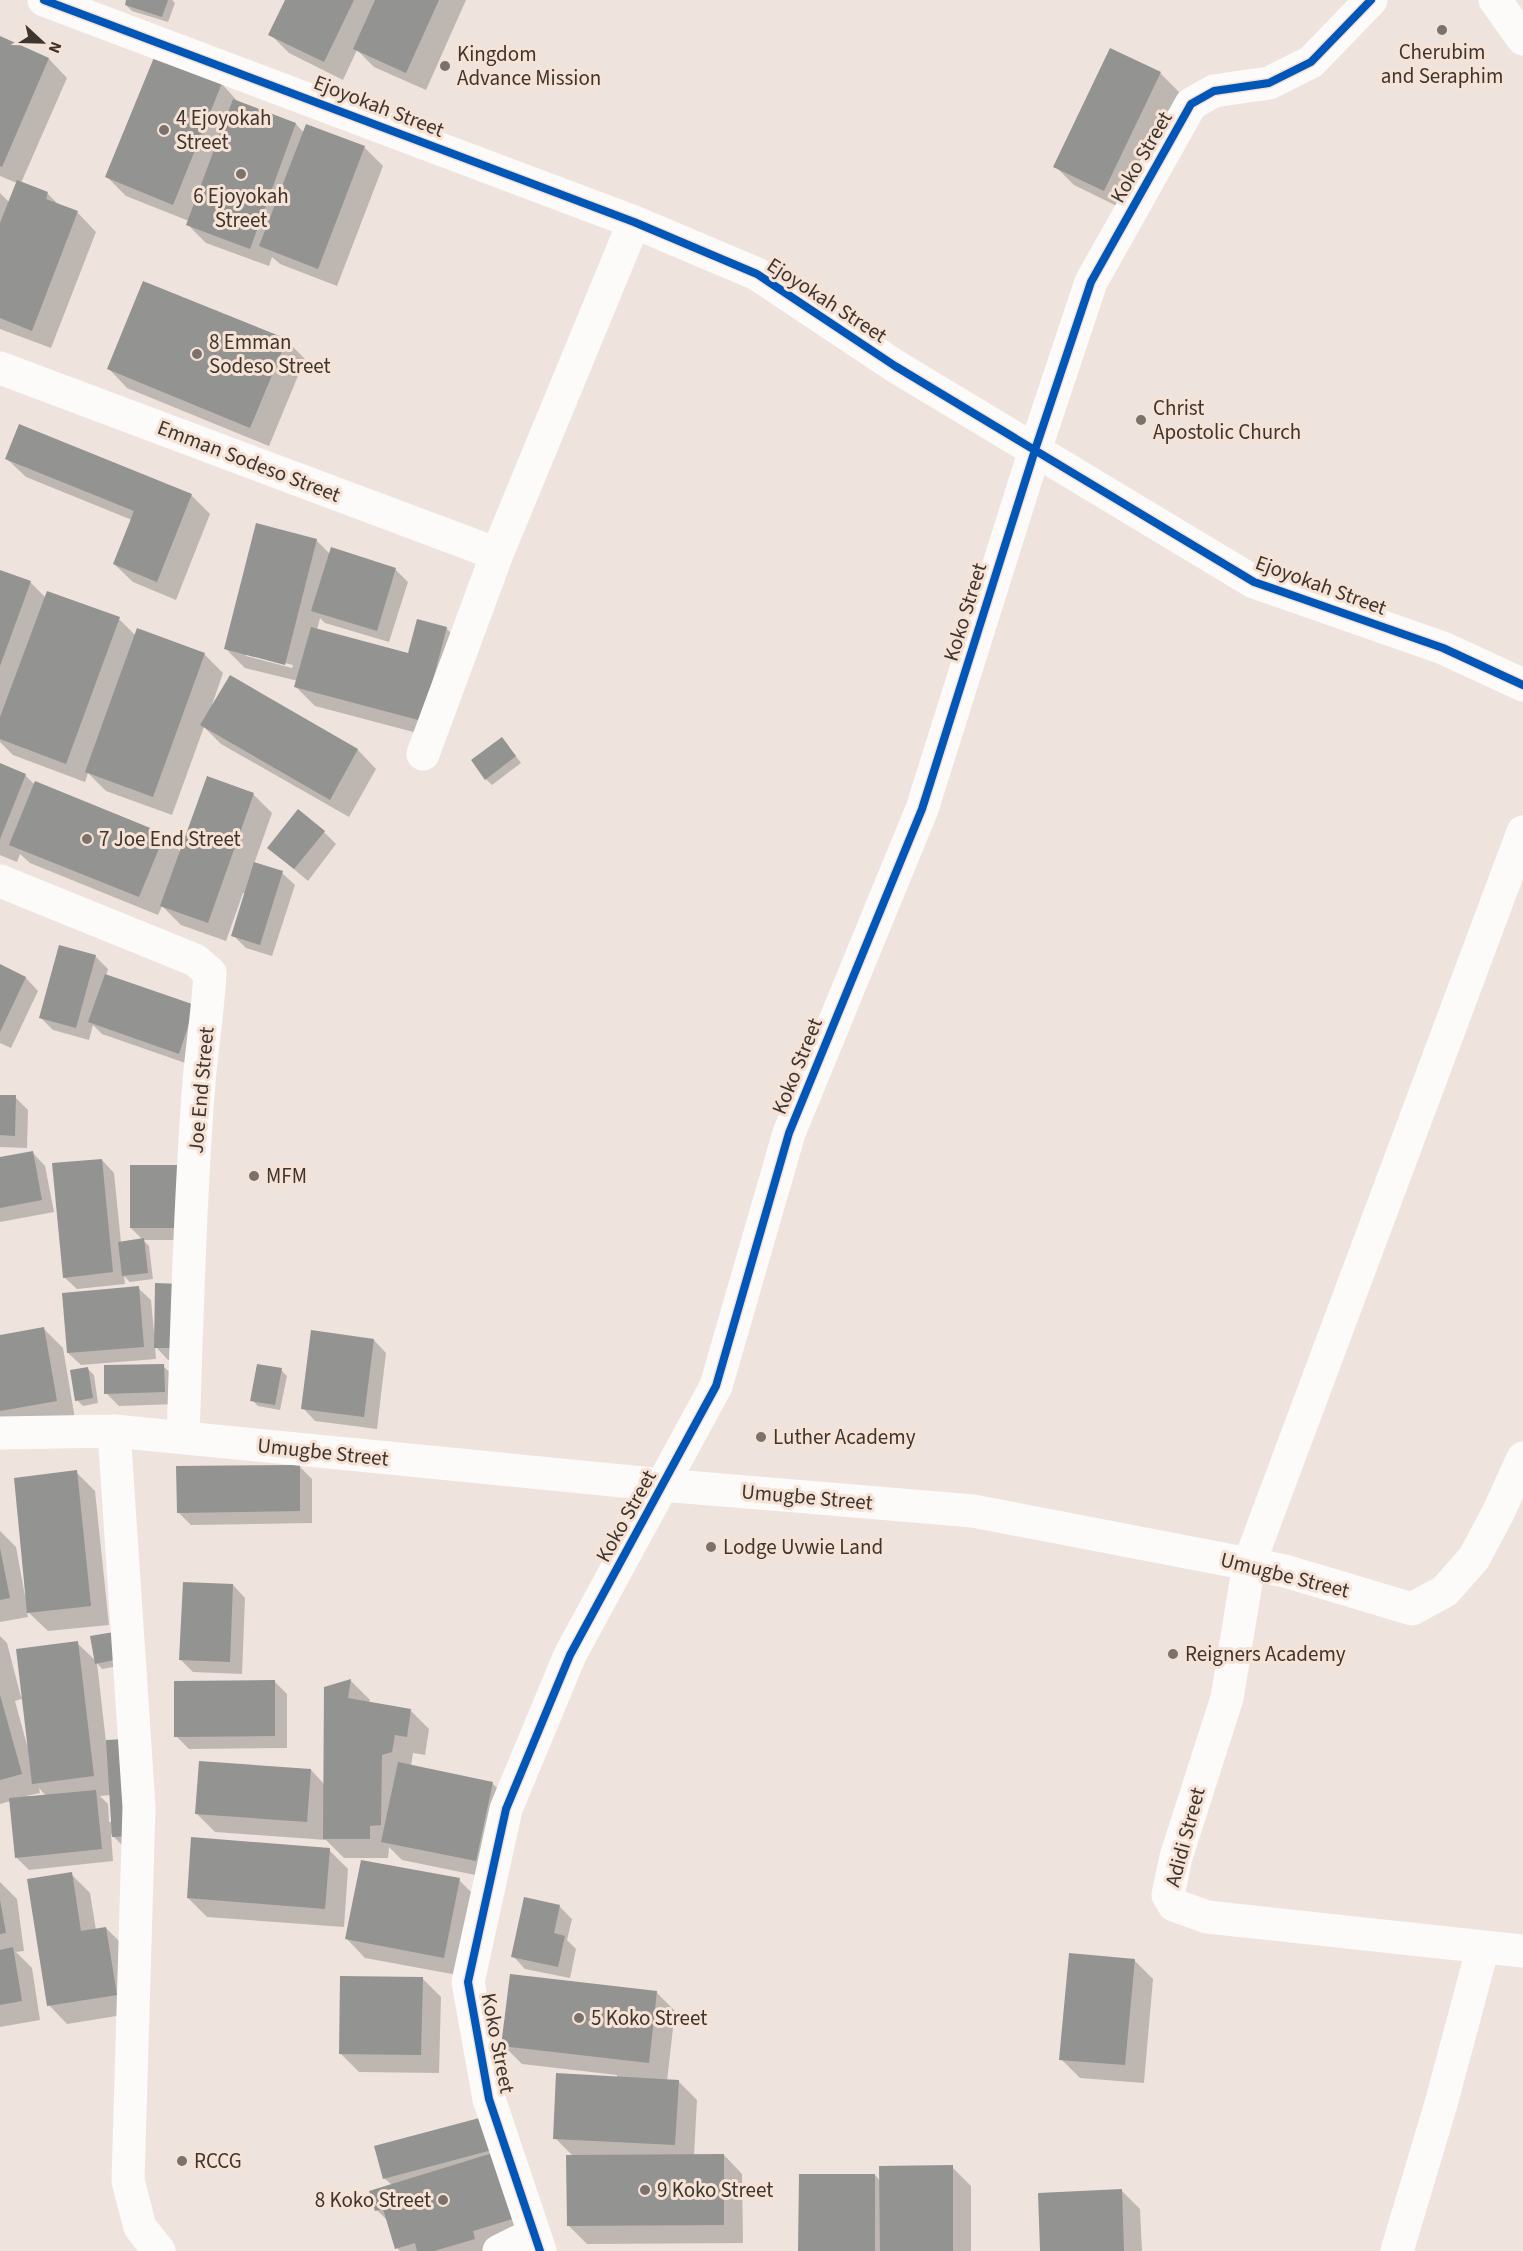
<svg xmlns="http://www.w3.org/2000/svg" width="1523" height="2251" viewBox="0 0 1523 2251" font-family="'Source Sans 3',sans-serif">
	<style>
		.shadow { fill: #0003; fill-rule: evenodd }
		.building { fill: #939391 }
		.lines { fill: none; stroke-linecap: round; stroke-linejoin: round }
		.minor { stroke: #fcfbfa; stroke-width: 33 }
		.cycleway-casing { stroke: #f6e3d5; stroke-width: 11 }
		.cycleway { stroke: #0057b8; stroke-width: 8 }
		.poi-dot { fill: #7b726d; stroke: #f6e3d5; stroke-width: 2 }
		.labels { text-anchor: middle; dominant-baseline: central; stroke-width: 6; stroke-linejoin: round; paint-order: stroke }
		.poi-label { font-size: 21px; fill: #3d3530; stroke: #f6e3d5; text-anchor: start }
		.street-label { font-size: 21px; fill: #3d3530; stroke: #f6e3d5 }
	</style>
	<rect width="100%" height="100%" fill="#eee4dd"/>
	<path class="shadow" d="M 128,0 L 172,0 L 175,3 L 168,22 L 132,11 L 126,5 Z
		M 287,0 L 466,0 L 426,90 L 374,67 L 357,50 L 343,80 L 289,53 L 270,34 Z
		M 0,38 L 49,59 L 67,78 L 21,183 L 48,194 L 60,206 L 78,213 L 96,232 L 51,348 L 0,329 L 0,193 L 10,203 L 17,183 L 0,176 Z
		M 1160,73 L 1179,92 L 1123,209 L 1074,185 L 1055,166 Z
		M 222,84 L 240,104 L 296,124 L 304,133 L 364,147 L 383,166 L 337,286 L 280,264 L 272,257 L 269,266 L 206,243 L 187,224 L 189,221 L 126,196 L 107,177 Z
		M 286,340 L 305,359 L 269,446 L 127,388 L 109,369 Z
		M 7,459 L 191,495 L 210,514 L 176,600 L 133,582 L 114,564 L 132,520 L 26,477 Z
		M 316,540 L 330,554 L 331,549 L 396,570 L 408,582 L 389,642 L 325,623 L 320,618 L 317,630 L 409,654 L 446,628 L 465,647 L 440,739 L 315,706 L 296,687 L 298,681 L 245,668 L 226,649 ZM 246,653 L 293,665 L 292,668 L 246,656 Z
		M 0,571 L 30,582 L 46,598 L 119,619 L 136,636 L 204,654 L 223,673 L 212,705 L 213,706 L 230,677 L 358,750 L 376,769 L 349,817 L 221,744 L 204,727 L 172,815 L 106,791 L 88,773 L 85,782 L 13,755 L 0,742 Z
		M 502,738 L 521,763 L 492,785 L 486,779 Z
		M 0,765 L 25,775 L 35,785 L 164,835 L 181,852 L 253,794 L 272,813 L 254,864 L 282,873 L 295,885 L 272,956 L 246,948 L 233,935 L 246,894 L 243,893 L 226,941 L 181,925 L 162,906 L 158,915 L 30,863 L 20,854 L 17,862 L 0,855 Z
		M 324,832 L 336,844 L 308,881 L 269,848 Z
		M 95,956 L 108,969 L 106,976 L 195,1007 L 191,1065 L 102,1034 L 93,1025 L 89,1040 L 53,1030 L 41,1018 Z
		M 0,966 L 26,978 L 38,991 L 11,1048 L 0,1043 Z
		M 0,1097 L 15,1097 L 28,1110 L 27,1148 L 0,1147 Z
		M 33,1153 L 45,1166 L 54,1212 L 0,1222 L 0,1159 Z
		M 102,1160 L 114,1173 L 121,1243 L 143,1240 L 131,1228 L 131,1167 L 192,1240 L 143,1240 L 149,1246 L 153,1279 L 130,1282 L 124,1276 L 125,1284 L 77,1289 L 64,1277 Z
		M 138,1288 L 151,1300 L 154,1332 L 192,1360 L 168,1360 L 155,1346 L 156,1359 L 81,1365 L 68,1353 Z
		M 44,1329 L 63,1348 L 75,1419 L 0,1432 L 0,1336 Z
		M 374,1340 L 386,1353 L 377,1429 L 315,1421 L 303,1408 Z
		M 163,1366 L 176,1378 L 176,1404 L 119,1406 L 106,1393 Z
		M 88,1369 L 94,1375 L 98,1403 L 83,1406 L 77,1400 Z
		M 281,1370 L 287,1376 L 280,1410 L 258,1406 L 252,1400 Z
		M 299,1466 L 312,1479 L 312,1523 L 191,1525 L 178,1512 Z
		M 76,1472 L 95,1491 L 109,1625 L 48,1631 L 27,1611 L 28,1617 L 0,1622 L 0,1531 L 16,1547 L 25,1596 L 27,1595 Z
		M 233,1585 L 245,1598 L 242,1674 L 193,1672 L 181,1660 Z
		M 0,1636 L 7,1643 L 21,1697 L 77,1643 L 96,1661 L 92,1637 L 124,1665 L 102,1669 L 97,1663 L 106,1742 L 126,1741 L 126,1849 L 111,1834 L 113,1861 L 29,1870 L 17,1858 L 11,1801 L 0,1804 ZM 24,1698 L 29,1745 L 27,1745 L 15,1701 ZM 39,1788 L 46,1796 L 26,1796 L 40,1793 ZM 111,1795 L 112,1822 L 109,1822 L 108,1804 L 100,1796 Z
		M 274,1681 L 287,1694 L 287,1748 L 189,1749 L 176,1736 Z
		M 351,1681 L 370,1700 L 369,1703 L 410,1710 L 429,1729 L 425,1755 L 413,1753 L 411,1766 L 492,1783 L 511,1802 L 495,1879 L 402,1860 L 389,1847 L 388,1858 L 344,1858 L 326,1840 L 215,1832 L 196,1813 L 311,1770 L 325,1785 L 326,1688 Z
		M 329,1850 L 348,1869 L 344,1927 L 207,1917 L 188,1898 Z
		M 71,1874 L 90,1893 L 96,1930 L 106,1928 L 125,1947 L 135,2013 L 67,2024 L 49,2005 Z
		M 459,1880 L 478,1899 L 463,1976 L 365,1958 L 347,1939 Z
		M 0,1882 L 17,1899 L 24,1951 L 16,1952 L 32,1968 L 40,2020 L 0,2027 Z
		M 559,1906 L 572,1919 L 567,1940 L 576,1949 L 570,1978 L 525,1969 L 513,1956 Z
		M 1134,1960 L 1153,1979 L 1144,2083 L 1080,2078 L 1061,2059 Z
		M 422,1978 L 441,1997 L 439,2073 L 359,2072 L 340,2053 Z
		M 656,1992 L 675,2011 L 667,2081 L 678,2081 L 697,2100 L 694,2156 L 724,2155 L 742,2174 L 743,2243 L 587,2244 L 568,2225 L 573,2156 L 555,2138 L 617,2078 L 617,2075 L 522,2064 L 503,2045 Z
		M 495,2131 L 537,2235 L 491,2251 L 400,2251 L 397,2248 L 389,2222 L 377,2210 L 392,2185 L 384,2178 Z
		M 952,2167 L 971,2186 L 971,2251 L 800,2251 L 875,2175 L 880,2181 Z
		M 1121,2190 L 1140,2209 L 1142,2251 L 1041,2251 Z"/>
	<path class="building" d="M 126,0 L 168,0 L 162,17 L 125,5 Z
		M 285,0 L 354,0 L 324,62 L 268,35 Z
		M 375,0 L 439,0 L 406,73 L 353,49 Z
		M 0,36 L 49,58 L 2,167 L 0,166 Z
		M 1110,48 L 1161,72 L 1104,191 L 1053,167 Z
		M 155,55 L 222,83 L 173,205 L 105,177 Z
		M 233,99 L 296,123 L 250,249 L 186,225 Z
		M 306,124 L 365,146 L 318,269 L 259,246 Z
		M 17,180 L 48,192 L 46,199 L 78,211 L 32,331 L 0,318 L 0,223 Z
		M 143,281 L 287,339 L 250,428 L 107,369 Z
		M 19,424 L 192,494 L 157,582 L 113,564 L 134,511 L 5,459 Z
		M 256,523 L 317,539 L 285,665 L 224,649 Z
		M 331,547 L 396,568 L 377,631 L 311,611 Z
		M 0,570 L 31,581 L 0,666 Z
		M 47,591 L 120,617 L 66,764 L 0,739 L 0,717 Z
		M 417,619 L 447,627 L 422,721 L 294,687 L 311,627 L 408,653 Z
		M 137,628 L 205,653 L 153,797 L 85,772 Z
		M 230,675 L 358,749 L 330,800 L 200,725 Z
		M 502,737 L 516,756 L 485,780 L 471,760 Z
		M 0,763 L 26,774 L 0,839 Z
		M 207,776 L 254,793 L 208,923 L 160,906 Z
		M 35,781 L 165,834 L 139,897 L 9,845 Z
		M 298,809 L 325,831 L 294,869 L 267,848 Z
		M 254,862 L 283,871 L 260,945 L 231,936 Z
		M 59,945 L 96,955 L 76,1028 L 39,1018 Z
		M 0,964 L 26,977 L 0,1032 Z
		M 105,974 L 195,1005 L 179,1054 L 88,1022 Z
		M 0,1095 L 16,1095 L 15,1136 L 0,1135 Z
		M 33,1151 L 42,1200 L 0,1208 L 0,1157 Z
		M 102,1159 L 113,1272 L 63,1278 L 52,1163 Z
		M 130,1165 L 180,1165 L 180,1228 L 130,1228 Z
		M 144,1238 L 148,1273 L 122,1276 L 118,1242 Z
		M 155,1283 L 182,1284 L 180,1348 L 154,1348 Z
		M 139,1286 L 144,1347 L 67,1353 L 62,1293 Z
		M 44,1327 L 57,1401 L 0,1411 L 0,1335 Z
		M 311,1330 L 374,1339 L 364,1417 L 301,1409 Z
		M 164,1364 L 165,1392 L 104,1394 L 104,1365 Z
		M 257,1364 L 282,1368 L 275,1405 L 250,1401 Z
		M 88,1367 L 93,1398 L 75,1401 L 70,1370 Z
		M 300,1465 L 300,1511 L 177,1513 L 176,1466 Z
		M 77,1470 L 91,1606 L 27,1613 L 14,1478 Z
		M 0,1548 L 10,1598 L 0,1600 Z
		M 183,1582 L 233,1584 L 230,1662 L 179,1660 Z
		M 114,1632 L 119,1659 L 95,1664 L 90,1636 Z
		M 78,1641 L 94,1776 L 32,1784 L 16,1649 Z
		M 351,1679 L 348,1698 L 411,1709 L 407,1737 L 395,1735 L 392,1752 L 382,1755 L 381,1825 L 370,1826 L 370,1839 L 323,1839 L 324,1687 Z
		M 275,1680 L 275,1736 L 174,1737 L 174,1681 Z
		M 0,1695 L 22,1774 L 0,1780 Z
		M 126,1739 L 132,1836 L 112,1837 L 106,1740 Z
		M 199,1761 L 311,1769 L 307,1822 L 195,1814 Z
		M 398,1762 L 493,1782 L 476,1861 L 381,1842 Z
		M 96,1790 L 102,1849 L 15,1858 L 9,1798 Z
		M 191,1837 L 330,1848 L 325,1909 L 187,1898 Z
		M 361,1860 L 460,1878 L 444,1958 L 345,1939 Z
		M 72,1872 L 81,1931 L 106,1927 L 117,1995 L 47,2006 L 27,1879 Z
		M 524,1897 L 560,1905 L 554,1933 L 565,1936 L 558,1967 L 511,1957 Z
		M 0,1900 L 6,1933 L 0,1934 Z
		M 13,1947 L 22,2001 L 0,2005 L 0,1950 Z
		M 1069,1953 L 1135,1959 L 1125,2065 L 1059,2060 Z
		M 510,1974 L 657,1991 L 649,2063 L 501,2046 Z
		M 340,1976 L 423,1977 L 421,2055 L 339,2054 Z
		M 556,2073 L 679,2080 L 675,2145 L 553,2139 Z
		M 483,2117 L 492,2150 L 383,2179 L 374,2146 Z
		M 499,2151 L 519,2217 L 473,2231 L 475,2239 L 434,2251 L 417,2251 L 415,2243 L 395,2249 L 383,2209 L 375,2211 L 369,2191 Z
		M 724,2154 L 724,2225 L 567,2226 L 566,2155 Z
		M 953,2165 L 953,2251 L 880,2251 L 879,2166 Z
		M 799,2174 L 875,2174 L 875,2251 L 798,2251 Z
		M 1122,2189 L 1124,2251 L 1040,2251 L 1038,2193 Z"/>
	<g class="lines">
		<path class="minor" d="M 44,0 L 634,222 L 757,274 L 895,366 L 1254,582 L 1443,648 L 1523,685
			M 1495,0 L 1523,39
			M 0,368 L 497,554
			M 423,754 L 497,554 L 634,222
			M 1523,832 L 1249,1564 L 1227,1698 L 1176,1857 L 1168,1895 L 1174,1905 L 1207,1917 L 1523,1951
			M 0,881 L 195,960 L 210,973 C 208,1010 202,1046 199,1082 C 190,1200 187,1319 183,1438
			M 114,1431 L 139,1807 L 128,2181 L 140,2227 L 159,2251
			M 0,1433 L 114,1431 L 663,1485 L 973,1511 L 1285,1571 L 1412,1609 L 1445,1591 L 1474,1558 L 1498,1513 L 1523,1458
			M 499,2251 L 534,2234
			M 540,2251 L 489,2099 L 468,1982 L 506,1809 L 570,1655 L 716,1386 L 789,1133 L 922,809 L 1035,450 L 1091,282 L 1191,104 L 1214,91 L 1269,83 L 1311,62 L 1371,0
			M 1397,2251 L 1441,2104 L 1483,1947"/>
		<g class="cycleway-casing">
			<path id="cycleway" d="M 44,0 L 634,222 L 757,274 L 895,366 L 1254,582 L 1443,648 L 1523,685
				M 540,2251 L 489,2099 L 468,1982 L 506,1809 L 570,1655 L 716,1386 L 789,1133 L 922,809 L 1035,450 L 1091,282 L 1191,104 L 1214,91 L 1269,83 L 1311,62 L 1371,0"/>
		</g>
		<use href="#cycleway" class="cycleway"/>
	</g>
	<g class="poi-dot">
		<circle cx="1442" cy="30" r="6"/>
		<circle cx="445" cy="66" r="6"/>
		<circle cx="164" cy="130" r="6"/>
		<circle cx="241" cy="174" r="6"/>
		<circle cx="197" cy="354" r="6"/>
		<circle cx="1141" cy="420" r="6"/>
		<circle cx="87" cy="839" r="6"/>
		<circle cx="254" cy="1176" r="6"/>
		<circle cx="761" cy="1437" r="6"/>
		<circle cx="711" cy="1547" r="6"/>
		<circle cx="1173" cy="1654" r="6"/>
		<circle cx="579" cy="2018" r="6"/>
		<circle cx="182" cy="2161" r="6"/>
		<circle cx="645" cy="2190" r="6"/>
		<circle cx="443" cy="2200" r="6"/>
	</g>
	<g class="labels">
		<g class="poi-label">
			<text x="1442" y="52" text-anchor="middle">Cherubim<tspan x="1442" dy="24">and Seraphim</tspan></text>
			<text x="457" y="54">Kingdom<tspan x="457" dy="24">Advance Mission</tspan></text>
			<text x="176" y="118">4 Ejoyokah<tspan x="176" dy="24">Street</tspan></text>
			<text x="241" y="196" text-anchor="middle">6 Ejoyokah<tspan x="241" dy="24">Street</tspan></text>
			<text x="209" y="342">8 Emman<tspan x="209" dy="24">Sodeso Street</tspan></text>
			<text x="1153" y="408">Christ<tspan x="1153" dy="24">Apostolic Church</tspan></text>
			<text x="99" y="839">7 Joe End Street</text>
			<text x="266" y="1176">MFM</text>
			<text x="773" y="1437">Luther Academy</text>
			<text x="723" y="1547">Lodge Uvwie Land</text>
			<text x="1185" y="1654">Reigners Academy</text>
			<text x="591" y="2018">5 Koko Street</text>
			<text x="194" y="2161">RCCG</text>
			<text x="657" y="2190">9 Koko Street</text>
			<text x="431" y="2200" text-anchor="end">8 Koko Street</text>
		</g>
		<g class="street-label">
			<text transform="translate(379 106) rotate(21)">Ejoyokah Street</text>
			<text transform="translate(1141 157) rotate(-60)">Koko Street</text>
			<text transform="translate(827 300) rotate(33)">Ejoyokah Street</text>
			<text transform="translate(249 461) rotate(21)">Emman Sodeso Street</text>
			<text transform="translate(1321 585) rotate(20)">Ejoyokah Street</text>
			<text transform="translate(965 612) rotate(-73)">Koko Street</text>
			<text transform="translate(797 1066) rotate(-68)">Koko Street</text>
			<text transform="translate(201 1090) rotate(-85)">Joe End Street</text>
			<text transform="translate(323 1452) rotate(6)">Umugbe Street</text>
			<text transform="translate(807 1497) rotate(5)">Umugbe Street</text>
			<text transform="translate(626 1516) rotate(-61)">Koko Street</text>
			<text transform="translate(1285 1575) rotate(14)">Umugbe Street</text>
			<text transform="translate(1185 1837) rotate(-75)">Adidi Street</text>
			<text transform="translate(498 2043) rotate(79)">Koko Street</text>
		</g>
	</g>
	<g transform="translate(42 42) rotate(112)" stroke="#f6e3d5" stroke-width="4.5" paint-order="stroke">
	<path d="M0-4.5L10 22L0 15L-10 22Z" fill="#3d3530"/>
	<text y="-9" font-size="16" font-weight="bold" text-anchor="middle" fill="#3d3530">N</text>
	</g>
</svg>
